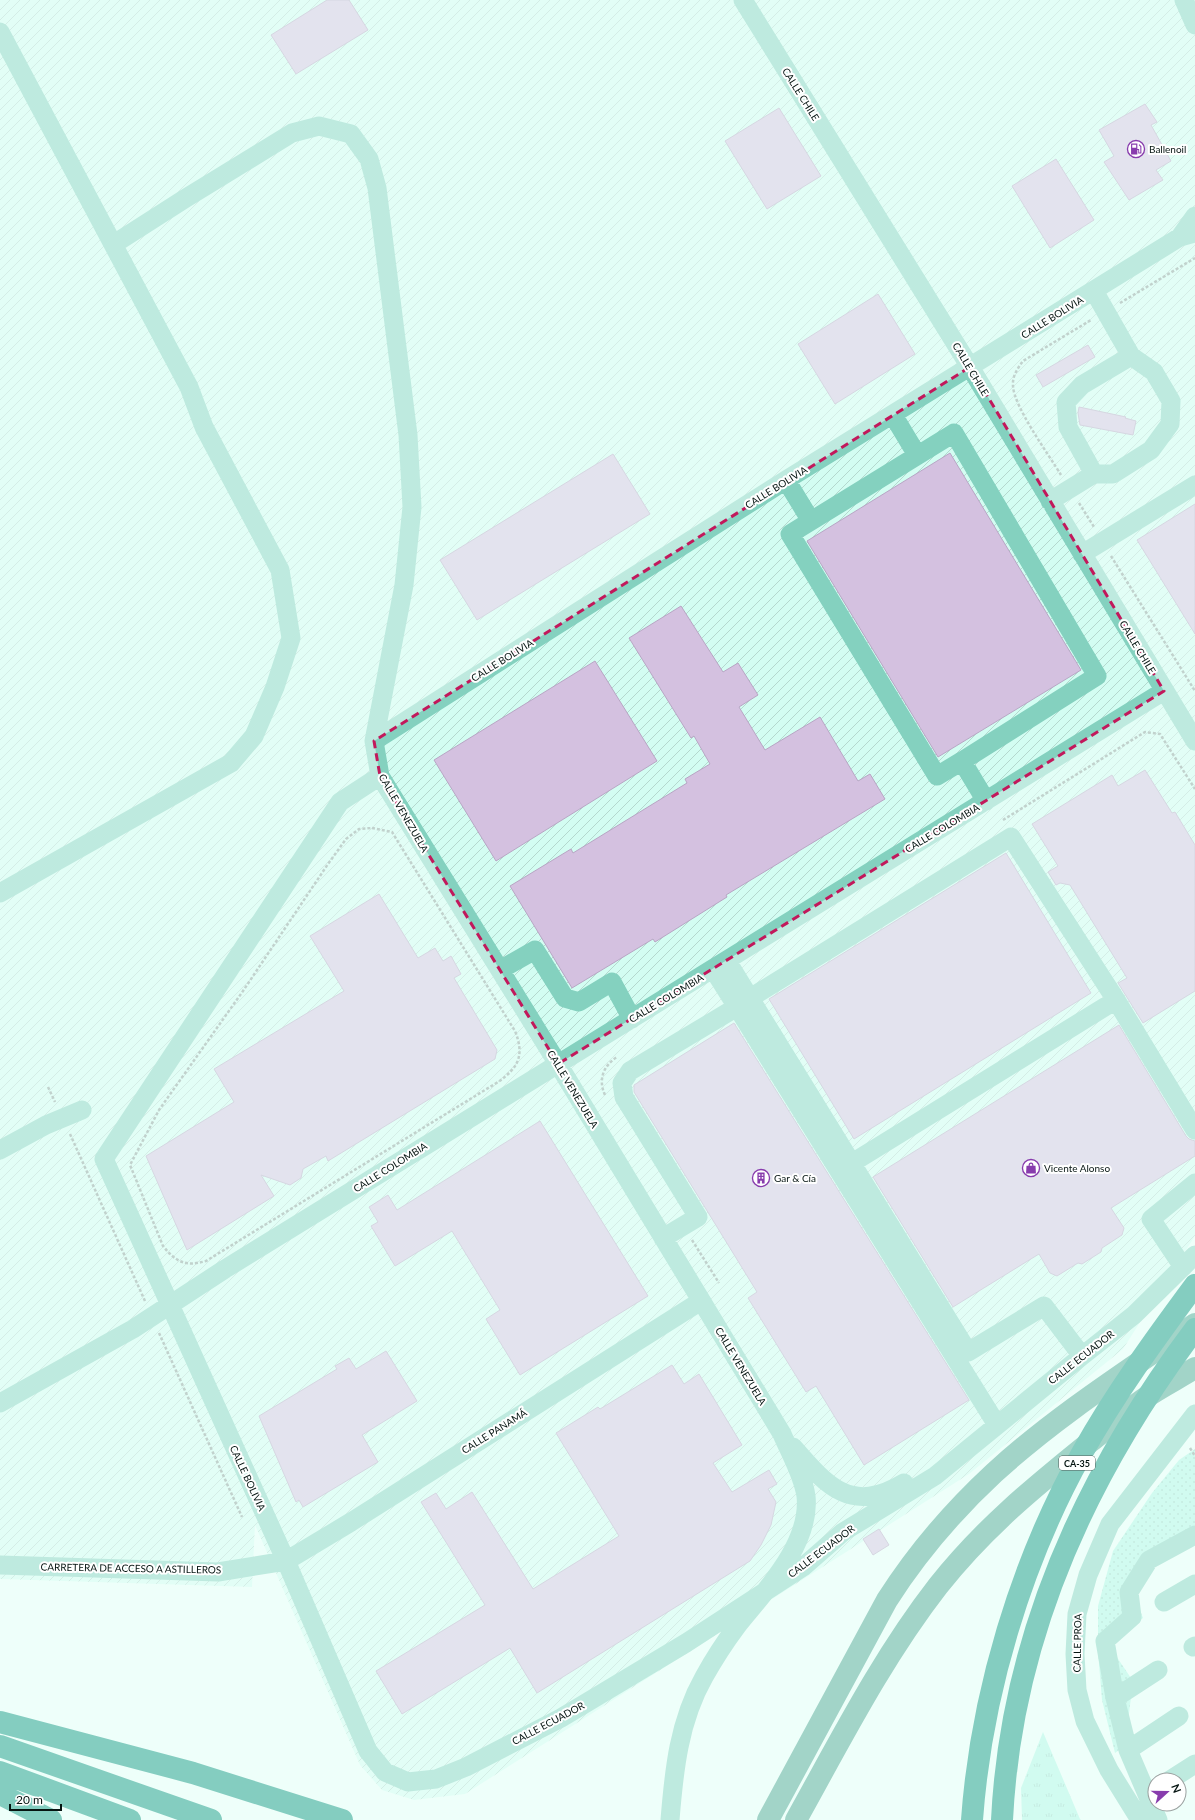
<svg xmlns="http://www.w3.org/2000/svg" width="1195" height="1820" viewBox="0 0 1195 1820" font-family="Lato,sans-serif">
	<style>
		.industrial { fill: url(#industrial-furrows) }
		.grass { fill: url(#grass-tufts) }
		.park { fill: url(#park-dots) }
		.building { fill: #d4c1e0; stroke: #b8a6c4 }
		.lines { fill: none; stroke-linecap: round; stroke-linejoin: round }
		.path { stroke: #8b9b97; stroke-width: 2.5; stroke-dasharray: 3 2; stroke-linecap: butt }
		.minor { stroke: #84d1bf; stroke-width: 19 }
		.major { stroke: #45a08d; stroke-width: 22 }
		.highway { stroke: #04907b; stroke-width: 22 }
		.marked { fill: none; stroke: #c2185b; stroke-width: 3; stroke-dasharray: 8 5; stroke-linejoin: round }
		.labels { text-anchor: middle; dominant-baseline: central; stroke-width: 4; stroke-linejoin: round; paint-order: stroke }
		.shield { fill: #fff; stroke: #515b59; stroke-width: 1 }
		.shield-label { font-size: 9px; font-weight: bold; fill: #061512 }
		.street-label { font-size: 10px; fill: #061512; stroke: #fff }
		.poi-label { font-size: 10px; fill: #061512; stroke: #fff; text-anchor: start }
	</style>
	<defs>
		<pattern id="industrial-furrows" width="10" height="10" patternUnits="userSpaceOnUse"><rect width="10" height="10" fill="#d3fdf2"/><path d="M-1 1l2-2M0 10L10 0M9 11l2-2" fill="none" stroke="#b4d8ce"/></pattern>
		<pattern id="grass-tufts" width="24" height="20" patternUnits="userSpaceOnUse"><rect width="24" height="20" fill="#aef7e5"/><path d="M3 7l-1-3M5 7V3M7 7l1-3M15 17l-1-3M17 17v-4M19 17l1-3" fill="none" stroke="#94d3c3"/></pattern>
		<pattern id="park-dots" width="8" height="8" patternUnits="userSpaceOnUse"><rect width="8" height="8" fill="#aef7e5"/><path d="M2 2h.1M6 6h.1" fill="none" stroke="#94d3c3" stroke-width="1.8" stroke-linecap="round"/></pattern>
	</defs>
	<rect width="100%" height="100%" fill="#eefffa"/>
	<path class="industrial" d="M 0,0 L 1195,0 L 1195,1236 L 1123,1349 L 969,1474 L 465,1794 L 414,1800 L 382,1790 L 360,1765 L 255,1525 L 252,1587 L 0,1579 Z"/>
	<path class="grass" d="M 1043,1732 L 1080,1819 L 1081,1820 L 1022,1820 L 1021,1788 Z"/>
	<path class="park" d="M 1195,1449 L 1195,1529 L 1164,1547 L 1135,1597 L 1143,1618 L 1108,1644 L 1133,1681 L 1125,1746 L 1115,1753 L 1102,1700 L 1098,1652 L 1098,1606 L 1113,1551 L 1152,1493 L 1179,1460 Z"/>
	<path class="building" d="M 327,0 L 349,0 L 368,30 L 296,74 L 271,35 Z
		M 1145,104 L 1157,122 L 1151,125 L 1171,161 L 1156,170 L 1163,180 L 1129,200 L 1104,162 L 1114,156 L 1099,130 Z
		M 779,108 L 821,176 L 767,209 L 725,141 Z
		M 1056,159 L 1094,220 L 1050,248 L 1012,186 Z
		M 878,294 L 915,354 L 835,404 L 798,344 Z
		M 1088,345 L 1095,357 L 1043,387 L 1036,375 Z
		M 1079,407 L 1126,417 L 1125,418 L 1136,421 L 1133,435 L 1080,425 L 1078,413 Z
		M 950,453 L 1081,670 L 938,757 L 807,541 Z
		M 613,454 L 650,514 L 477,620 L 440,560 Z
		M 1195,504 L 1195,634 L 1137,540 Z
		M 681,606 L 723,672 L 738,663 L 758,695 L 739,707 L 765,750 L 820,717 L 858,781 L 870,774 L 885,799 L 726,895 L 727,897 L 655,942 L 653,939 L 572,988 L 510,886 L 571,849 L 573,853 L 687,783 L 685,779 L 710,764 L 694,736 L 691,738 L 629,638 Z
		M 595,661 L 657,761 L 496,861 L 434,760 Z
		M 1145,770 L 1172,813 L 1175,812 L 1195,845 L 1195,991 L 1143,1023 L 1118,983 L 1127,978 L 1070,885 L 1060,883 L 1056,885 L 1048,872 L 1058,866 L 1032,824 L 1112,775 L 1118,786 Z
		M 1006,853 L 1091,993 L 854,1139 L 769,999 Z
		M 379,894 L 418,958 L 435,948 L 443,961 L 451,956 L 461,974 L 454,978 L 497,1050 L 495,1059 L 328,1161 L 326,1156 L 303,1169 L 301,1178 L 290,1185 L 261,1175 L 274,1196 L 187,1250 L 146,1156 L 234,1102 L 214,1069 L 344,991 L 310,936 Z
		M 734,1023 L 969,1400 L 864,1465 L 816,1386 L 806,1392 L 748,1298 L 757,1292 L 634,1092 L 634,1085 Z
		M 1119,1025 L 1186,1136 L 1189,1139 L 1195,1141 L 1195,1156 L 1111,1208 L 1124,1228 L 1122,1235 L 1102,1248 L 1101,1252 L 1082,1264 L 1078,1263 L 1057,1276 L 1050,1273 L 1039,1254 L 953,1307 L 873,1177 Z
		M 540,1121 L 648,1296 L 520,1375 L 486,1319 L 500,1310 L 452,1231 L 395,1266 L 371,1226 L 378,1222 L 369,1207 L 388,1195 L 397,1210 Z
		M 386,1351 L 417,1401 L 362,1435 L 378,1462 L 303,1507 L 299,1500 L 296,1502 L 259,1416 L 337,1369 L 335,1366 L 349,1358 L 356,1369 Z
		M 672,1365 L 684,1384 L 699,1374 L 742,1445 L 713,1463 L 732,1492 L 769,1470 L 777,1484 L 768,1489 L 776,1502 L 771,1525 L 761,1545 L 750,1561 L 537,1693 L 510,1648 L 402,1714 L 376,1671 L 485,1605 L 421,1502 L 436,1493 L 446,1509 L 472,1492 L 533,1589 L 619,1536 L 556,1433 L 598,1407 L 600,1409 Z
		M 879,1529 L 889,1545 L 873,1555 L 863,1539 Z"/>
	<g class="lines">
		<path class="path" d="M 1120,303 L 1195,258
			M 1061,475 C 1049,455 1014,407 1013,386 C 1012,376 1018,368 1023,361 L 1091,320
			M 1079,503 L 1094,527
			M 1111,556 L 1195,691
			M 1003,820 L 1145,732 L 1160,734 L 1195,789
			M 372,828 L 392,832 L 515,1031 C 525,1056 518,1068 498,1082 L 206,1261 C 185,1267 176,1262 163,1246 L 130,1165 L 159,1110 L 243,991 L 328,864 L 346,839 L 359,829 Z
			M 48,1087 L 55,1102
			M 605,1095 C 598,1080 603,1066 617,1057
			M 70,1134 L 145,1301
			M 692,1240 L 719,1283
			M 159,1333 L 242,1517
			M 1190,1448 L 1195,1456"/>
		<path class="minor" d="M 743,0 L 970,367 L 1195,741
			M 1184,0 L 1195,25
			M 0,32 L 189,387 L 204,427 L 280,570 L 291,638 L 275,687 L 254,736 L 231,763 L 0,893
			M 1180,237 L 1195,216
			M 114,244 L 186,198 L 292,133 L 319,126 L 351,134 L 369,159 L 377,188 L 408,435 L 412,507 L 404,585 L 374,741 L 380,776 L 558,1064 L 782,1434 C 790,1453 803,1475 806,1496 C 811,1544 765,1591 737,1626 C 725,1642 714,1659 704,1677 C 679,1721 674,1770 670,1820
			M 1094,291 L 1131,356
			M 893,415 L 917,455
			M 786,480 L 811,521
			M 1050,501 L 1094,474 L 1113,474 L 1151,450 L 1170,424 L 1171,401 L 1154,372 L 1131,356 L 1082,385 L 1066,402 L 1068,427 L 1094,474
			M 1082,554 L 1195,485
			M 374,741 L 786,480 L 1180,237 L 1195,233
			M 962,761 L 1097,676 L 954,433 L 790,534 L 937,776 L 962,761 L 986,801
			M 380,776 L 340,802 L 104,1159 L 286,1561 L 368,1751 L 385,1772 L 408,1782 L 436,1779 L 466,1767 L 561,1718 L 686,1643 L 803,1567 L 843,1532 L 935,1476 L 1082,1356 L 1134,1315 L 1195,1255
			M 727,961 L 968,1352 L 1044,1306 L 1082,1356
			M 500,970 L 535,950 L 565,998 L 579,1002 L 612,982 L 632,1019
			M 750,998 L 1011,837 L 1116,1000 L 1195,1130
			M 737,1007 L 997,1425
			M 0,1150 L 46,1125 L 82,1110
			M 852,1163 L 1116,1000
			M 663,1238 L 698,1217 L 624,1097 L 622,1083 L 630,1071 L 737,1007 L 713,969
			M 1183,1267 L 1151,1219 L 1195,1183
			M 0,1403 L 133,1329 L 225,1269 L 1164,691
			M 793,1447 C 827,1486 851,1515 904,1483
			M 0,1565 L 218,1572 L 286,1561 L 351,1522 L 701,1301
			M 1164,1602 L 1195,1584
			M 1193,1647 L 1195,1646
			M 1115,1698 L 1158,1670
			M 1128,1750 L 1179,1716
			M 1170,1780 L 1195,1764
			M 1140,1820 L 1109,1770 L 1085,1721 L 1077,1690 L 1075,1654 L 1077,1614 L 1088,1575 L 1110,1524 L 1195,1414
			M 1158,1820 L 1128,1750 L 1115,1698 L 1105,1641 L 1132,1617 L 1129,1592 L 1149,1560 L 1195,1535"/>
		<path class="major" d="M 768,1820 L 887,1600 C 917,1553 953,1511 994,1473 C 1055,1417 1127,1371 1195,1324
			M 796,1820 C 840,1741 882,1658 938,1586 C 984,1528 1033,1488 1090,1442 C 1108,1428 1126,1411 1145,1398 C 1161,1387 1179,1378 1195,1368"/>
		<path class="highway" d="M 0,1722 L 193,1773 L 342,1820
			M 0,1746 L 211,1820
			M 0,1772 L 130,1820
			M 0,1794 L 51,1820
			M 972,1820 C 981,1695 1021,1562 1082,1453 C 1115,1394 1155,1339 1195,1285
			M 1002,1820 C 1011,1636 1086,1474 1195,1329"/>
	</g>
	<path d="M0 0H1195V1820H0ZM 970,367 L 1164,691 L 558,1064 L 380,776 L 374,741 Z" fill="#eefffa" fill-opacity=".55" fill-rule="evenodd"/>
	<path class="marked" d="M 970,367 L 1164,691 L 558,1064 L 380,776 L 374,741 Z"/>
	<defs>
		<g id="fuel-ring" transform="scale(0.9)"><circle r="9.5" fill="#fff" stroke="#883cad" stroke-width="1.5"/><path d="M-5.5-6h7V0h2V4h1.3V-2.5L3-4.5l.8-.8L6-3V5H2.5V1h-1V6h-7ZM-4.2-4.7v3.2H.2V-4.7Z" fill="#883cad"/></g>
		<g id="shop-ring" transform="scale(0.9)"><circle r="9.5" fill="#fff" stroke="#883cad" stroke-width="1.5"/><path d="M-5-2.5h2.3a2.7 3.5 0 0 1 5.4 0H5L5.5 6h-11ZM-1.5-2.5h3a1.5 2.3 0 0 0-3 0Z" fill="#883cad"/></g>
		<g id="building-ring" transform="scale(0.9)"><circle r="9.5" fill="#fff" stroke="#883cad" stroke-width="1.5"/><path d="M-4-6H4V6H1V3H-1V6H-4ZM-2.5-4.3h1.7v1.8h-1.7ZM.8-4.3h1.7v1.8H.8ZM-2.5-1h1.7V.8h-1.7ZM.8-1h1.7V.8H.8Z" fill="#883cad"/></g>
	</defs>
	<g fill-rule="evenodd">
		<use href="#fuel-ring" x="1136" y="149"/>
		<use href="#shop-ring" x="1031" y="1168"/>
		<use href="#building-ring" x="761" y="1178"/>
	</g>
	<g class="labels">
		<rect class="shield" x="1059" y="1456" width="36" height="14" rx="3"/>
		<g class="shield-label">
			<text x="1077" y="1463">CA-35</text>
		</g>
		<g class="street-label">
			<text transform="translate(801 94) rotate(58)">CALLE CHILE</text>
			<text transform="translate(1052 317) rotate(-32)">CALLE BOLIVIA</text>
			<text transform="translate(971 369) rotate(59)">CALLE CHILE</text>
			<text transform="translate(776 487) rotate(-32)">CALLE BOLIVIA</text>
			<text transform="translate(1138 647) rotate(59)">CALLE CHILE</text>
			<text transform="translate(502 660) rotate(-32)">CALLE BOLIVIA</text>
			<text transform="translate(404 813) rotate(60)">CALLE VENEZUELA</text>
			<text transform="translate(942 828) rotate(-31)">CALLE COLOMBIA</text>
			<text transform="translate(666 998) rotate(-31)">CALLE COLOMBIA</text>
			<text transform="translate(573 1089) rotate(59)">CALLE VENEZUELA</text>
			<text transform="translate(390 1167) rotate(-32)">CALLE COLOMBIA</text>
			<text transform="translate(1081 1357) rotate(-38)">CALLE ECUADOR</text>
			<text transform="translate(741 1366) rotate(59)">CALLE VENEZUELA</text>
			<text transform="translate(494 1431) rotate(-32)">CALLE PANAMÁ</text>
			<text transform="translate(248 1478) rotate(65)">CALLE BOLIVIA</text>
			<text transform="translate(821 1551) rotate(-37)">CALLE ECUADOR</text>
			<text transform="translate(131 1568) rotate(1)">CARRETERA DE ACCESO A ASTILLEROS</text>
			<text transform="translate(1077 1643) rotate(-89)">CALLE PROA</text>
			<text transform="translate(548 1723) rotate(-28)">CALLE ECUADOR</text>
		</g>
		<g class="poi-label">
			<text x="1149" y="149">Ballenoil</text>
			<text x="1044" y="1168">Vicente Alonso</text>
			<text x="774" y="1178">Gar &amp; Cía</text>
		</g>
	</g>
	<g transform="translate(1167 1792) rotate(69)"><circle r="19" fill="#ffffff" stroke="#9ba1a0"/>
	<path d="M0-3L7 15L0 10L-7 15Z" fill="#883cad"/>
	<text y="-6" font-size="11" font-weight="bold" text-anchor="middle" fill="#061512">N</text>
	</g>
	<path d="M10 1804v6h51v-6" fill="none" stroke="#061512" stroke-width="2"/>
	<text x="16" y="1804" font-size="12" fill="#061512" stroke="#ffffff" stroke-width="3" paint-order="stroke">20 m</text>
</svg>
